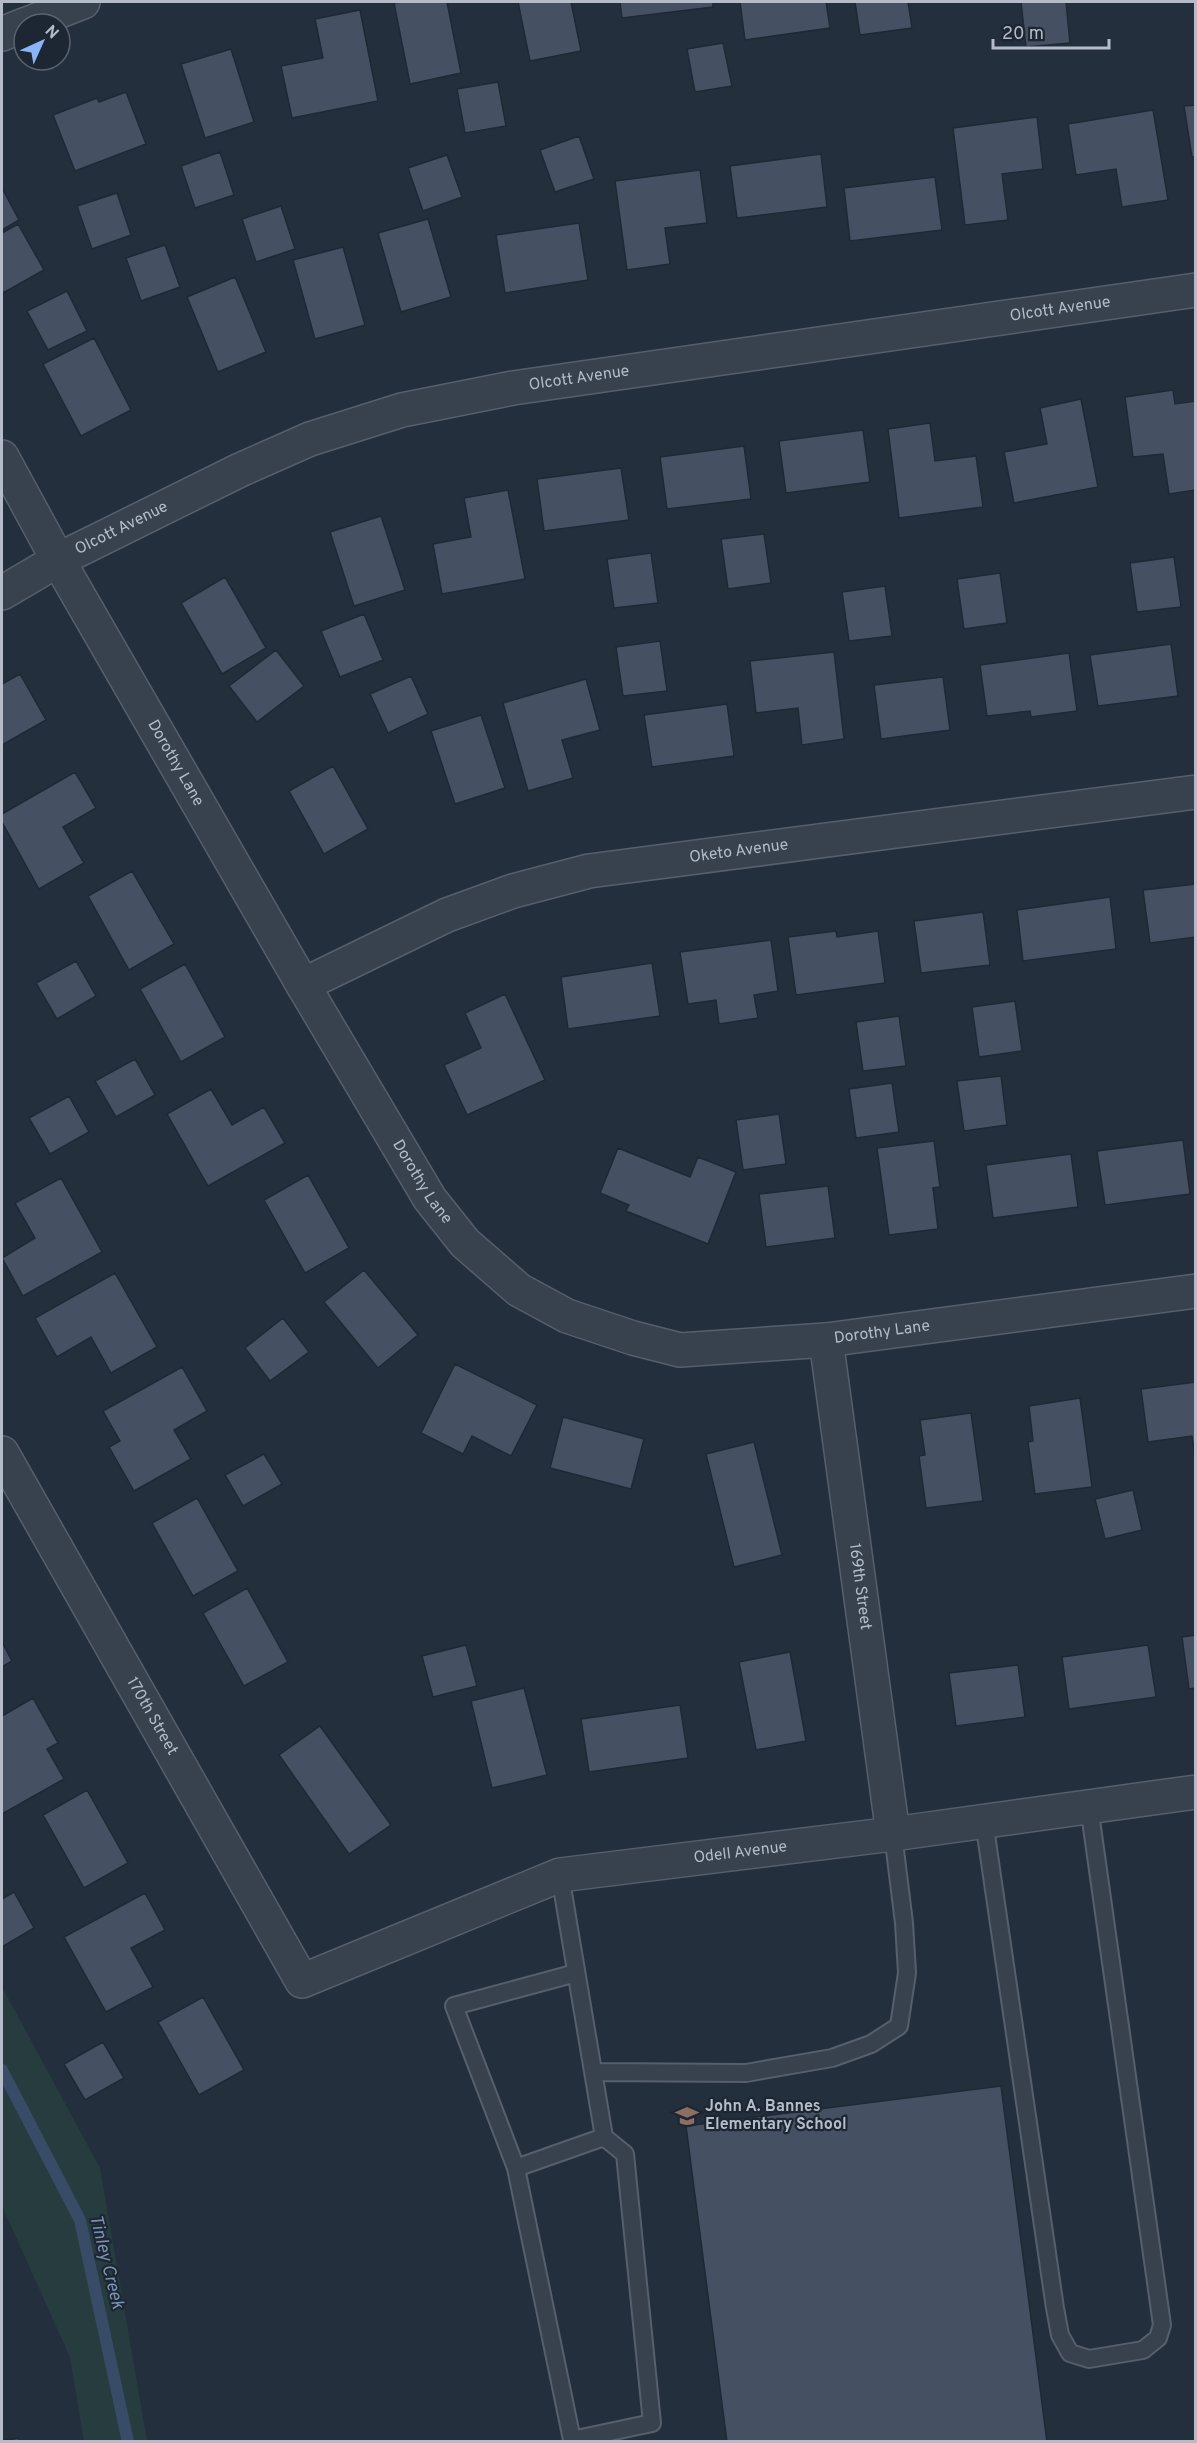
<svg xmlns="http://www.w3.org/2000/svg" width="1197" height="2443" viewBox="0 0 1197 2443" font-family="Overpass,sans-serif">
	<style>
		.green { fill: #263c3f }
		.lines { fill: none; stroke-linecap: round; stroke-linejoin: round }
		.stream { stroke: #394c67; stroke-width: 12 }
		.building { fill: #455162; stroke: #1f2835; stroke-width: 1.5 }
		.service-casing { stroke: #565f6c; stroke-width: 20 }
		.minor-casing { stroke: #565f6c; stroke-width: 36 }
		.service { stroke: #38414e; stroke-width: 16 }
		.minor { stroke: #38414e; stroke-width: 33 }
		.labels { text-anchor: middle; dominant-baseline: central; stroke-width: 4.5; stroke-linejoin: round; paint-order: stroke }
		.street-label { font-size: 16px; fill: #b4bcc9; stroke: #1d2633 }
		.poi-label { font-size: 16px; font-weight: bold; fill: #b4bcc9; stroke: #1d2633; text-anchor: start }
		.water-label { font-size: 18px; font-style: italic; fill: #7c92b1; stroke: #1d2633 }
	</style>
	<rect width="100%" height="100%" fill="#242f3e"/>
	<path class="green" d="M 2,1987 L 100,2168 L 147,2441 L 84,2441 L 70,2357 L 2,2206 Z"/>
	<g class="lines">
		<path class="stream" d="M 2,2070 L 80,2220 L 128,2442"/>
	</g>
	<path class="building" d="M 403,2 L 447,2 L 461,73 L 410,84 L 394,3 Z
		M 518,2 L 571,2 L 581,51 L 530,61 Z
		M 620,2 L 713,2 L 713,7 L 622,18 Z
		M 740,2 L 826,2 L 830,28 L 745,40 Z
		M 855,2 L 908,2 L 912,28 L 860,35 Z
		M 1021,2 L 1066,2 L 1070,43 L 1026,47 Z
		M 360,10 L 378,101 L 292,118 L 281,66 L 323,58 L 315,19 Z
		M 723,43 L 732,86 L 695,92 L 687,49 Z
		M 231,49 L 254,122 L 205,138 L 181,64 Z
		M 498,82 L 506,126 L 465,133 L 457,89 Z
		M 126,92 L 146,144 L 75,171 L 53,115 L 97,98 L 99,102 Z
		M 1196,105 L 1196,157 L 1192,157 L 1184,106 Z
		M 1153,110 L 1168,200 L 1122,207 L 1116,169 L 1076,175 L 1068,124 Z
		M 1037,117 L 1043,169 L 1002,174 L 1008,220 L 965,225 L 953,128 Z
		M 579,136 L 594,179 L 555,192 L 540,150 Z
		M 220,152 L 234,195 L 195,208 L 181,166 Z
		M 821,154 L 827,207 L 737,218 L 730,166 Z
		M 447,155 L 462,197 L 423,211 L 408,168 Z
		M 700,170 L 707,223 L 665,228 L 670,264 L 627,270 L 615,181 Z
		M 935,177 L 942,230 L 850,241 L 844,188 Z
		M 2,188 L 19,220 L 2,230 Z
		M 117,193 L 131,235 L 92,249 L 77,206 Z
		M 281,206 L 295,249 L 256,262 L 242,219 Z
		M 428,219 L 451,297 L 401,312 L 378,233 Z
		M 579,223 L 588,280 L 505,293 L 496,235 Z
		M 18,224 L 44,270 L 3,293 L 2,289 L 2,233 Z
		M 165,245 L 180,287 L 141,301 L 126,258 Z
		M 343,247 L 365,325 L 315,339 L 293,260 Z
		M 235,277 L 266,352 L 218,372 L 187,297 Z
		M 67,291 L 87,331 L 48,350 L 27,311 Z
		M 94,338 L 131,410 L 81,436 L 43,364 Z
		M 1173,390 L 1175,404 L 1196,401 L 1196,490 L 1169,494 L 1163,454 L 1133,457 L 1125,397 Z
		M 1081,399 L 1098,487 L 1014,503 L 1004,452 L 1047,444 L 1040,408 Z
		M 930,423 L 935,461 L 976,456 L 983,507 L 899,518 L 888,429 Z
		M 863,430 L 870,482 L 786,493 L 779,441 Z
		M 744,446 L 751,499 L 667,509 L 660,457 Z
		M 621,468 L 629,520 L 544,531 L 537,479 Z
		M 508,490 L 525,579 L 442,594 L 433,544 L 471,537 L 464,498 Z
		M 381,516 L 405,590 L 354,606 L 330,532 Z
		M 764,534 L 771,583 L 728,589 L 721,539 Z
		M 651,553 L 658,603 L 614,608 L 607,559 Z
		M 1174,557 L 1181,607 L 1137,612 L 1130,563 Z
		M 1000,573 L 1007,623 L 964,629 L 957,579 Z
		M 225,577 L 266,648 L 222,674 L 181,603 Z
		M 885,586 L 892,636 L 849,641 L 842,592 Z
		M 364,614 L 383,660 L 340,677 L 321,631 Z
		M 660,641 L 667,691 L 623,696 L 616,647 Z
		M 1171,644 L 1178,696 L 1098,706 L 1090,655 Z
		M 276,650 L 304,686 L 257,722 L 229,686 Z
		M 834,652 L 844,739 L 802,745 L 798,708 L 756,713 L 750,661 Z
		M 1069,653 L 1077,711 L 1031,717 L 1030,711 L 987,716 L 980,665 Z
		M 20,674 L 46,720 L 2,745 L 2,684 Z
		M 411,676 L 428,714 L 388,733 L 370,694 Z
		M 943,677 L 950,730 L 881,739 L 874,685 Z
		M 586,679 L 600,730 L 562,740 L 573,778 L 528,791 L 503,703 Z
		M 727,704 L 734,756 L 652,767 L 644,715 Z
		M 481,715 L 505,788 L 455,804 L 431,731 Z
		M 333,766 L 368,829 L 324,854 L 289,791 Z
		M 75,772 L 96,808 L 63,827 L 84,863 L 39,889 L 2,822 L 2,814 Z
		M 132,871 L 174,944 L 129,970 L 88,896 Z
		M 1196,884 L 1196,937 L 1150,943 L 1143,890 Z
		M 1110,897 L 1116,949 L 1023,961 L 1017,910 Z
		M 983,912 L 990,965 L 921,973 L 914,921 Z
		M 836,931 L 837,937 L 878,931 L 885,983 L 796,995 L 788,937 Z
		M 771,940 L 778,991 L 754,995 L 758,1018 L 719,1024 L 716,1000 L 688,1004 L 680,952 Z
		M 76,961 L 96,996 L 57,1019 L 36,983 Z
		M 652,963 L 660,1016 L 568,1029 L 561,977 Z
		M 185,964 L 225,1037 L 181,1062 L 140,989 Z
		M 505,994 L 545,1080 L 467,1115 L 444,1065 L 481,1048 L 465,1013 Z
		M 1015,1001 L 1022,1051 L 979,1057 L 972,1007 Z
		M 899,1016 L 906,1066 L 863,1071 L 856,1022 Z
		M 135,1059 L 155,1095 L 116,1117 L 95,1081 Z
		M 1001,1076 L 1007,1125 L 964,1131 L 957,1081 Z
		M 892,1083 L 899,1132 L 856,1138 L 849,1089 Z
		M 211,1089 L 232,1125 L 264,1107 L 285,1143 L 208,1186 L 167,1114 Z
		M 69,1096 L 89,1132 L 50,1154 L 29,1118 Z
		M 779,1114 L 786,1164 L 743,1170 L 736,1120 Z
		M 1183,1140 L 1190,1194 L 1105,1205 L 1097,1151 Z
		M 934,1141 L 940,1187 L 933,1188 L 938,1229 L 889,1235 L 877,1148 Z
		M 618,1148 L 690,1177 L 698,1157 L 736,1172 L 708,1244 L 626,1211 L 629,1205 L 600,1193 Z
		M 1071,1154 L 1078,1207 L 993,1218 L 986,1165 Z
		M 308,1175 L 349,1248 L 305,1273 L 264,1200 Z
		M 61,1178 L 102,1252 L 23,1296 L 2,1258 L 35,1238 L 15,1203 Z
		M 828,1186 L 835,1238 L 766,1247 L 759,1194 Z
		M 364,1270 L 418,1335 L 378,1368 L 324,1302 Z
		M 115,1273 L 157,1347 L 111,1373 L 91,1337 L 57,1357 L 35,1318 Z
		M 283,1318 L 309,1352 L 270,1381 L 245,1348 Z
		M 455,1364 L 537,1405 L 511,1456 L 472,1436 L 463,1454 L 421,1433 Z
		M 182,1367 L 207,1411 L 174,1430 L 191,1459 L 134,1491 L 109,1447 L 120,1441 L 103,1411 Z
		M 1196,1382 L 1196,1465 L 1192,1436 L 1148,1442 L 1141,1389 Z
		M 1080,1398 L 1092,1487 L 1035,1494 L 1028,1442 L 1033,1441 L 1029,1406 Z
		M 971,1413 L 983,1501 L 926,1508 L 919,1456 L 925,1455 L 920,1420 Z
		M 563,1417 L 644,1439 L 631,1489 L 550,1468 Z
		M 754,1442 L 782,1555 L 734,1567 L 706,1454 Z
		M 264,1454 L 282,1484 L 243,1506 L 225,1475 Z
		M 1133,1490 L 1142,1530 L 1105,1539 L 1095,1499 Z
		M 197,1498 L 238,1571 L 193,1596 L 152,1523 Z
		M 247,1588 L 288,1662 L 244,1686 L 203,1613 Z
		M 1196,1635 L 1196,1688 L 1189,1689 L 1182,1637 Z
		M 2,1642 L 12,1661 L 2,1667 Z
		M 466,1645 L 477,1686 L 433,1697 L 422,1656 Z
		M 1148,1645 L 1156,1697 L 1069,1709 L 1062,1657 Z
		M 790,1652 L 806,1741 L 756,1750 L 739,1662 Z
		M 1018,1665 L 1025,1717 L 956,1726 L 949,1673 Z
		M 524,1688 L 547,1775 L 492,1788 L 471,1701 Z
		M 33,1698 L 58,1743 L 47,1749 L 64,1779 L 2,1814 L 2,1716 Z
		M 680,1705 L 688,1758 L 589,1772 L 581,1719 Z
		M 320,1726 L 391,1825 L 349,1854 L 279,1755 Z
		M 87,1790 L 128,1863 L 84,1888 L 43,1815 Z
		M 14,1892 L 34,1928 L 2,1947 L 2,1899 Z
		M 145,1893 L 165,1930 L 131,1948 L 153,1987 L 106,2012 L 64,1937 Z
		M 203,1997 L 244,2070 L 199,2095 L 158,2022 Z
		M 103,2042 L 124,2078 L 85,2100 L 64,2064 Z
		M 1001,2086 L 1047,2442 L 727,2442 L 686,2126 Z
		M 19,2438 L 19,2442 L 2,2442 L 2,2441 Z"/>
	<g class="lines">
		<g class="service-casing">
			<path id="service" d="M 984,1821 L 1055,2308 L 1060,2335 L 1070,2353 L 1089,2359 L 1143,2350 L 1158,2338 L 1162,2325 L 1089,1806
				M 576,1973 L 454,2006 L 516,2168 L 572,2440 L 652,2423 L 625,2154 L 604,2137
				M 594,2072 L 746,2073 L 832,2058 L 871,2044 L 899,2026 L 907,1973 L 904,1923 L 893,1834
				M 516,2168 L 604,2137 L 560,1875"/>
		</g>
		<g class="minor-casing">
			<g id="minor">
				<path d="M 27,24 L 83,2"/>
				<path d="M 2,34 L 24,25"/>
				<path id="s1" d="M 2,457 L 58,560 L 303,985 L 430,1199 L 465,1243 L 519,1290 L 567,1316 L 633,1338 L 680,1350 L 826,1340 L 1196,1291"/>
				<path id="s2" d="M 2,593 L 58,560 L 240,470 L 310,439 L 402,410 L 513,388 L 1196,290"/>
				<path id="s3" d="M 303,985 L 447,915 L 513,891 L 589,871 L 1196,792"/>
				<path id="s4" d="M 826,1340 L 893,1834"/>
				<path id="s5" d="M 2,1453 L 302,1981 L 560,1875 L 893,1834 L 1196,1792"/>
			</g>
		</g>
		<use href="#service" class="service"/>
		<use href="#minor" class="minor"/>
	</g>
	<defs>
		<g id="school-bare" transform="scale(1.8)"><path d="M0-5L7-2L0 1L-7-2ZM-4 1L0 2.5L4 1V4Q0 6-4 4Z" fill="#8d6e63" stroke="#1d2633" stroke-width="2.5" paint-order="stroke"/></g>
	</defs>
	<g fill-rule="evenodd">
		<use href="#school-bare" x="687" y="2116"/>
	</g>
	<g class="labels">
		<g class="street-label">
			<text stroke="none"><textPath href="#s2" startOffset="1107">Olcott Avenue</textPath></text>
			<text stroke="none"><textPath href="#s2" startOffset="621">Olcott Avenue</textPath></text>
			<text stroke="none"><textPath href="#s2" startOffset="136">Olcott Avenue</textPath></text>
			<text stroke="none"><textPath href="#s1" startOffset="352">Dorothy Lane</textPath></text>
			<text stroke="none"><textPath href="#s3" startOffset="460">Oketo Avenue</textPath></text>
			<text stroke="none"><textPath href="#s1" startOffset="838">Dorothy Lane</textPath></text>
			<text stroke="none"><textPath href="#s1" startOffset="1360">Dorothy Lane</textPath></text>
			<text stroke="none"><textPath href="#s4" startOffset="249">169th Street</textPath></text>
			<text stroke="none"><textPath href="#s5" startOffset="303">170th Street</textPath></text>
			<text stroke="none"><textPath href="#s5" startOffset="1068">Odell Avenue</textPath></text>
		</g>
		<g class="poi-label">
			<text x="705" y="2107">John A. Bannes<tspan x="705" dy="18">Elementary School</tspan></text>
		</g>
		<g class="water-label">
			<text transform="translate(106 2262) rotate(76)">Tinley Creek</text>
		</g>
	</g>
	<rect width="1197" height="2443" fill="none" stroke="#b4bcc9" stroke-width="6"/>
	<g transform="translate(42 42) rotate(45)"><circle r="28" fill="#1d2633" stroke="#59626f" stroke-width="1.5"/>
	<path d="M0-4.5L10 22L0 15L-10 22Z" fill="#8ab4f8"/>
	<text y="-9" font-size="16" font-weight="bold" text-anchor="middle" fill="#b4bcc9">N</text>
	</g>
	<path d="M993 39v9h116v-9" fill="none" stroke="#b4bcc9" stroke-width="3"/>
	<text x="1002" y="39" font-size="18" fill="#b4bcc9" stroke="#1d2633" stroke-width="4.5" paint-order="stroke">20 m</text>
</svg>
